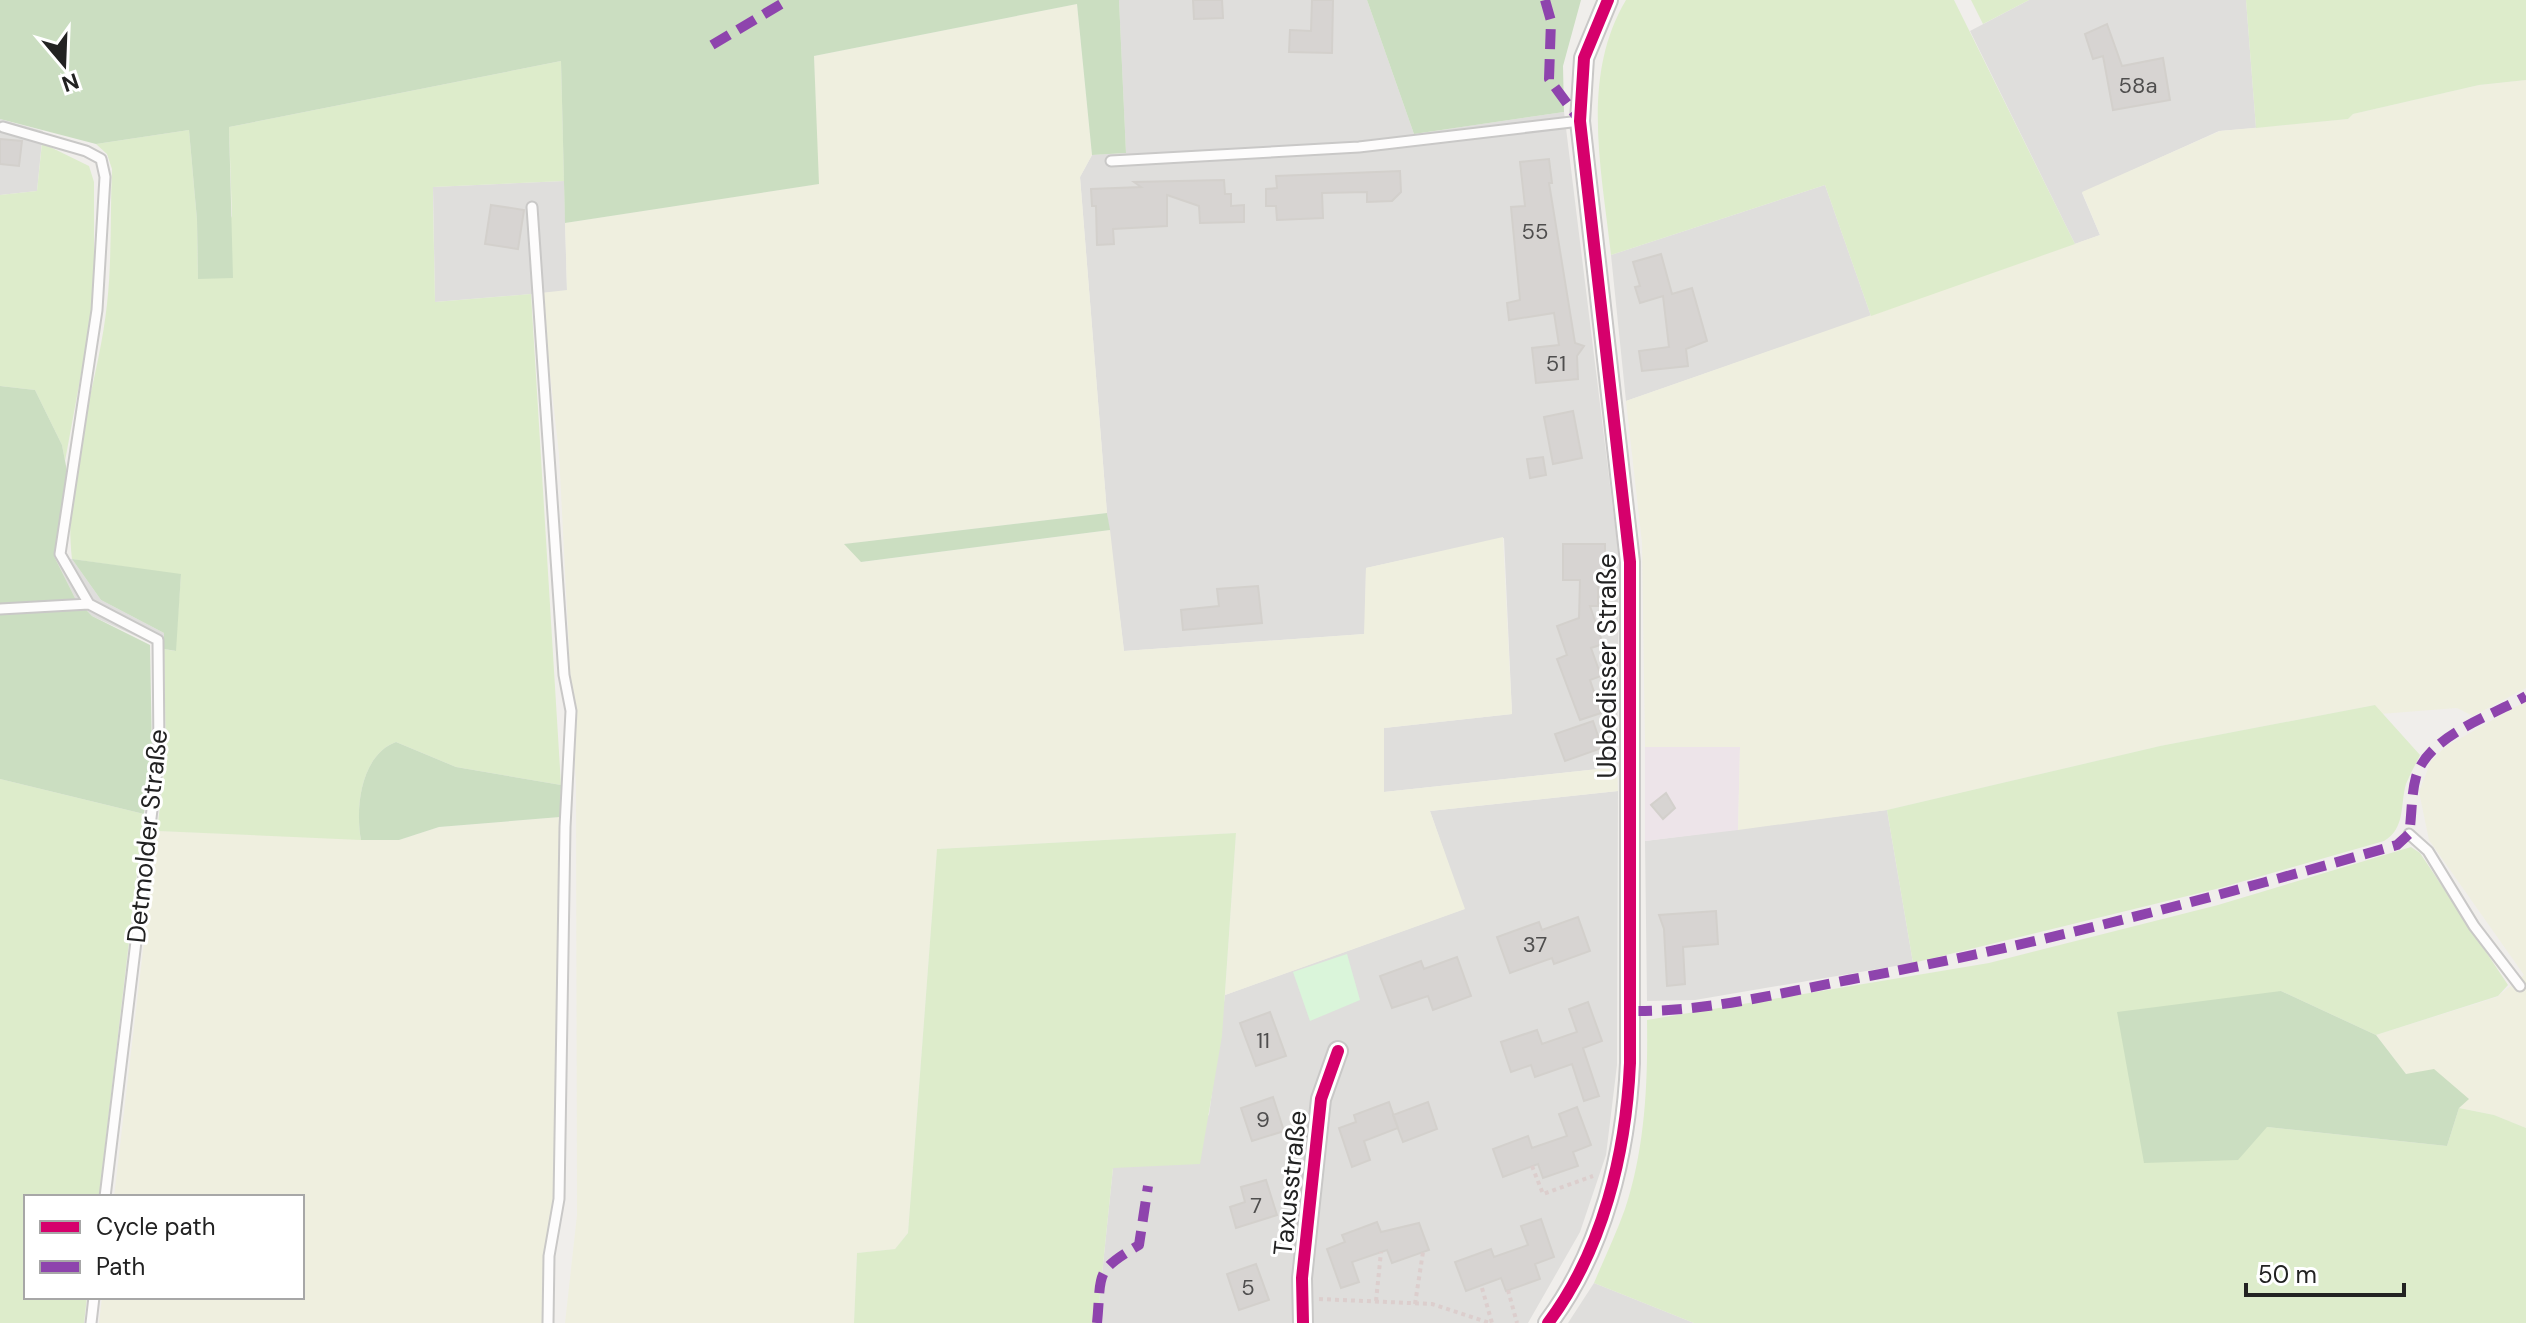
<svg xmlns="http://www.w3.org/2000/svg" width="2526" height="1323" viewBox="0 0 2526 1323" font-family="'DM Sans',sans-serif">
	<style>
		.residential { fill: #dfdedc }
		.industrial { fill: #ede4e9 }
		.farmland { fill: #efefdf }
		.grass { fill: #ddeccb }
		.forest { fill: #cbdec1 }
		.park { fill: #daf5da }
		.building { fill: #d7d4d2; stroke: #d3d0cc; stroke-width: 2 }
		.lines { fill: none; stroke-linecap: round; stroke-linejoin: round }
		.lane-casing { stroke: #c9c8c7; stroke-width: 13 }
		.street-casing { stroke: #c9c8c7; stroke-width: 22 }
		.path { stroke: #dccecd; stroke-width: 4; stroke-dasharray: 4 4; stroke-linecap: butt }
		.lane { stroke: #fdfcfc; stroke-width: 9 }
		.street { stroke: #fdfcfc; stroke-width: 18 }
		.quiet { stroke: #8e44ad; stroke-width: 10; stroke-dasharray: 20 10; stroke-linecap: butt }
		.cycleway-casing { stroke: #fff; stroke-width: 17 }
		.cycleway { stroke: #d6006c; stroke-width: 12 }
		.labels { text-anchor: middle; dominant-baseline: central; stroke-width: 6; stroke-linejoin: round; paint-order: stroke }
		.number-label { font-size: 22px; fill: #4f4e4e }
		.street-label { font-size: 26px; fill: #222; stroke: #fff }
	</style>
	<rect width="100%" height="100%" fill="#f0eeeb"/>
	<path class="residential" d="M 1119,0 L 1367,0 L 1414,134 L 1564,112 L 1619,558 L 1617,767 L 1384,792 L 1384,728 L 1512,714 L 1504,538 L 1366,568 L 1365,634 L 1124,651 L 1107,513 L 1080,177 L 1092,155 L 1126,153 Z
		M 2029,0 L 2246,0 L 2256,128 L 2219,131 L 2082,193 L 2100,235 L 2075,244 L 1970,31 Z
		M 0,119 L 43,131 L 37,191 L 0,195 Z
		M 564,181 L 567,291 L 435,302 L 433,187 Z
		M 1825,185 L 1871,316 L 1626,401 L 1611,255 Z
		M 54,556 L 72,559 L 101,600 L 164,633 L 164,649 L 92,616 L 75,598 Z
		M 1618,791 L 1617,1065 L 1606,1155 L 1580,1232 L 1528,1323 L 1097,1323 L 1113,1168 L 1209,1115 L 1225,995 L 1464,909 L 1430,811 Z
		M 1887,810 L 1913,963 L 1695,1000 L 1647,1001 L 1645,841 Z
		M 1594,1283 L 1694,1323 L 1568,1323 Z"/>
	<path class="industrial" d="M 1645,747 L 1740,747 L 1738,830 L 1645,841 Z"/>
	<path class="farmland" d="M 1077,4 L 1092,155 L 1080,177 L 1107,513 L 845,544 L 862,562 L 1110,530 L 1124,651 L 1364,634 L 1366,568 L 1503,537 L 1512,714 L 1384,728 L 1384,792 L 1617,767 L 1618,791 L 1430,811 L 1465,909 L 1225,995 L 1236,833 L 937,849 L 908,1233 L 895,1249 L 857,1253 L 854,1323 L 565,1323 L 577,1215 L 576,785 L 559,454 L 541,293 L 567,290 L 565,223 L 818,184 L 814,56 Z
		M 2526,80 L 2526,688 L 2473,716 L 2457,708 L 2380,714 L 2375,705 L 2160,746 L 1887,810 L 1738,830 L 1740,747 L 1645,747 L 1642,543 L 1626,401 L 2100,235 L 2082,192 L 2220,131 L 2348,119 L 2353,114 L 2479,85 Z
		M 2526,701 L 2526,1128 L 2494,1115 L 2459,1108 L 2468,1099 L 2406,1074 L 2376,1035 L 2497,997 L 2524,975 L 2429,840 L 2419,792 L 2431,761 L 2445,747 Z
		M 560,817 L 559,1224 L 547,1323 L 99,1323 L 102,1297 L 302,1297 L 302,1197 L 114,1197 L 157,831 L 399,840 L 439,827 Z"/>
	<path class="grass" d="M 1626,0 L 1954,0 L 2075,244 L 1871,316 L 1825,185 L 1611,255 C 1602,171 1580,77 1626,0 Z
		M 1971,0 L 2029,0 L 1983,24 Z
		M 2246,0 L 2526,0 L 2526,80 L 2479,85 L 2353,114 L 2348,119 L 2256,128 Z
		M 561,61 L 564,181 L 433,187 L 433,202 L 435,302 L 531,294 L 561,785 L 456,767 L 396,742 C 361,755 355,807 361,840 L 157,831 L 166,755 L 164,649 L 175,651 L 181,575 L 72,559 C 62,474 98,389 107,304 C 112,260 110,214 112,169 L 107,154 L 96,144 L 189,130 L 197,220 L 198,279 L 232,216 L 229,127 Z
		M 42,143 L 89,166 L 94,182 L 94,304 L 65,461 L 62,445 L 35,390 L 0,386 L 0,195 L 37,191 Z
		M 2375,705 L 2420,755 C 2416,764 2410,774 2406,784 C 2400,804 2406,828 2384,841 L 2216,889 L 1913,963 L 1887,810 L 2160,746 Z
		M 0,779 L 144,814 L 99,1197 L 26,1197 L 26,1297 L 87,1297 L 84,1323 L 0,1323 Z
		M 1236,833 L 1222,1036 L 1200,1164 L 1113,1168 L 1097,1323 L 854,1323 L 857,1253 L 895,1249 L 908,1233 L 937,849 Z
		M 2411,847 L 2420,853 L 2508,985 L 2498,996 L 2376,1035 L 2281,991 L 2267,1127 L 2447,1146 L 2459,1108 L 2494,1115 L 2526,1128 L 2526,1323 L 1694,1323 L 1594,1283 C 1604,1259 1616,1234 1625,1209 C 1645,1149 1648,1083 1647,1020 L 1989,963 L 2218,905 Z"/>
	<path class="forest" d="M 0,0 L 1119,0 L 1126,153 L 1092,155 L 1077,4 L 814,56 L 819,184 L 565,223 L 561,61 L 229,127 L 233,278 L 198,279 L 197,220 L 189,130 L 96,144 L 0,119 Z
		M 1367,0 L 1581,0 L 1563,66 L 1564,112 L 1414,134 Z
		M 0,386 L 35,390 L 62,445 L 67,471 L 54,556 L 75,598 L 92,616 L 150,645 L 152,753 L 144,814 L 0,779 Z
		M 1107,513 L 1110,530 L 861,562 L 844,544 Z
		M 72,559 L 181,574 L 176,651 L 164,649 L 164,633 L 101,600 Z
		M 396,742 L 456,767 L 561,785 L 560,817 L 439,827 L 399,840 L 361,840 C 355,807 361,755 396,742 Z
		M 2281,991 L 2376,1035 L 2406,1074 L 2434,1069 L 2469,1099 L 2459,1108 L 2447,1146 L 2267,1127 L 2238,1160 L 2144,1163 L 2117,1012 Z"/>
	<path class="park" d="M 1347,954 L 1360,1000 L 1310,1021 L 1293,972 Z"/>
	<path class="building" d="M 1193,0 L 1222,0 L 1223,18 L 1194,19 Z
		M 1312,0 L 1333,0 L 1332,53 L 1289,52 L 1290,30 L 1311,31 Z
		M 2107,24 L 2122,66 L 2163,58 L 2170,100 L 2113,110 L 2103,56 L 2093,59 L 2085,34 Z
		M 0,139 L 22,141 L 19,166 L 0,164 Z
		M 1549,159 L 1552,183 L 1549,183 L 1575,343 L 1584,346 L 1577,356 L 1578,379 L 1536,383 L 1532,348 L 1559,345 L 1554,313 L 1509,320 L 1507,303 L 1520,300 L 1511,207 L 1525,206 L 1520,162 Z
		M 1400,171 L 1401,192 L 1392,201 L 1367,202 L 1367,192 L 1322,193 L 1323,218 L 1277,220 L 1276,206 L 1266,206 L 1266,189 L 1277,188 L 1276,176 Z
		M 1224,180 L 1225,194 L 1231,194 L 1231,206 L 1244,205 L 1244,222 L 1200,223 L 1199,206 L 1167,195 L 1167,226 L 1113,229 L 1114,244 L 1097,245 L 1096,206 L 1092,206 L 1091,189 L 1141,187 L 1134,182 Z
		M 491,205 L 524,210 L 518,249 L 485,244 Z
		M 1661,254 L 1672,294 L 1692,288 L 1707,341 L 1686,349 L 1688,366 L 1642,371 L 1639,351 L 1669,347 L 1663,296 L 1640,303 L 1635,287 L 1640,286 L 1633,262 Z
		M 1573,411 L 1582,458 L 1553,464 L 1544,417 Z
		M 1543,457 L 1546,475 L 1530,478 L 1527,459 Z
		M 1563,544 L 1605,544 L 1605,580 L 1598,580 L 1598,606 L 1590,606 L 1603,644 L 1591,648 L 1601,676 L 1590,680 L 1601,713 L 1580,720 L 1557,659 L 1567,655 L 1557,626 L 1579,618 L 1580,580 L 1563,580 Z
		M 1258,586 L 1262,623 L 1183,630 L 1181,610 L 1219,606 L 1217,589 Z
		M 1593,721 L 1602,748 L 1565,761 L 1555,734 Z
		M 1666,793 L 1675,808 L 1663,819 L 1651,805 Z
		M 1716,911 L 1718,944 L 1683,947 L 1685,984 L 1667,986 L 1664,929 L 1659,915 Z
		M 1578,917 L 1590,951 L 1554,964 L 1552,958 L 1510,973 L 1497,937 L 1539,922 L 1542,930 Z
		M 1457,957 L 1471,996 L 1433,1010 L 1428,996 L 1392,1008 L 1380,976 L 1421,961 L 1424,969 Z
		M 1588,1002 L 1602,1041 L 1583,1048 L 1599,1096 L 1584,1101 L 1572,1064 L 1535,1077 L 1531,1065 L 1511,1072 L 1501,1042 L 1537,1030 L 1542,1044 L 1577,1032 L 1569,1009 Z
		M 1270,1012 L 1286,1056 L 1256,1066 L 1240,1023 Z
		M 1273,1097 L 1284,1131 L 1252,1141 L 1241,1108 Z
		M 1389,1102 L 1398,1128 L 1364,1141 L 1370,1160 L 1352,1167 L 1339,1128 L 1356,1122 L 1354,1115 Z
		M 1428,1102 L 1437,1129 L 1403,1142 L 1393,1115 Z
		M 1577,1107 L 1591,1145 L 1573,1152 L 1578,1166 L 1543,1178 L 1538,1164 L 1503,1177 L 1493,1149 L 1528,1136 L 1532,1148 L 1567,1136 L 1559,1114 Z
		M 1266,1180 L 1277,1215 L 1236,1228 L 1230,1207 L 1245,1202 L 1241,1187 Z
		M 1541,1219 L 1554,1257 L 1535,1264 L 1540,1279 L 1506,1291 L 1501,1278 L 1466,1291 L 1455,1262 L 1491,1249 L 1494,1257 L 1528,1245 L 1521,1226 Z
		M 1377,1222 L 1381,1232 L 1419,1223 L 1429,1250 L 1392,1263 L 1387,1250 L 1352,1262 L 1359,1282 L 1341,1288 L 1327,1249 L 1345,1242 L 1342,1235 Z
		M 1256,1264 L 1269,1300 L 1239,1310 L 1227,1274 Z"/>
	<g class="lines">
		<g class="lane-casing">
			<path id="lane" d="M 3,127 L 86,151 L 101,159 L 105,177 L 97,310 L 60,554 L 89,604
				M 1111,161 L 1359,147 L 1580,121
				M 532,207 L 564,675 L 571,711 L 565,827 L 559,1199 L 549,1256 L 548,1323
				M 0,609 L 89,604 L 158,640 L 159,752 L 105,1197
				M 2409,834 L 2428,851 L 2474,926 L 2520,986
				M 91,1323 L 94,1297"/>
		</g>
		<g class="street-casing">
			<path id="street" d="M 1303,1323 L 1302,1278 L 1321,1099 L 1338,1051
				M 1548,1323 C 1603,1250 1626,1153 1630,1063 L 1630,562 L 1580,121 L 1584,58 L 1608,0"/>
		</g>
		<path class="path" d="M 1532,1166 L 1543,1194 L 1593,1176
			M 1482,1288 L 1492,1323
			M 1508,1290 L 1517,1323
			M 1319,1299 L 1432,1304 L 1490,1323
			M 1376,1301 L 1381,1252
			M 1415,1304 L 1423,1252"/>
		<use href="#lane" class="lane"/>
		<use href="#street" class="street"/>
		<path class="quiet" d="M 1545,0 L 1551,21 L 1549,79 L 1580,121
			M 712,45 L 788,0
			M 1632,1011 C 1704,1012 1777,994 1848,980 C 2034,946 2216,897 2397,845 L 2409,834 C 2412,816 2411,795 2416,777 C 2428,735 2492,716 2526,696
			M 1097,1323 C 1102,1273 1093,1272 1139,1245 L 1148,1186"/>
		<g class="cycleway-casing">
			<path id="cycleway" d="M 1303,1323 L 1302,1278 L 1321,1099 L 1338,1051
				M 1548,1323 C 1603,1250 1626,1153 1630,1063 L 1630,562 L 1580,121 L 1584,58 L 1608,0"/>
		</g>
		<use href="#cycleway" class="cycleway"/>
	</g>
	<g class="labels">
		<g class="number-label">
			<text x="2138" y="85">58a</text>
			<text x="1535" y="231">55</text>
			<text x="1556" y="363">51</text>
			<text x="1535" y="944">37</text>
			<text x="1263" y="1040">11</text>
			<text x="1263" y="1119">9</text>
			<text x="1256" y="1205">7</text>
			<text x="1248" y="1287">5</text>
		</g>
		<g class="street-label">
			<text transform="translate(1607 666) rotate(-90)">Ubbedisser Straße</text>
			<text transform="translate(147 836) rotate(-84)">Detmolder Straße</text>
			<text transform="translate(1290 1183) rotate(-84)">Taxusstraße</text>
		</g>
	</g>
	<rect x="24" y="1195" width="280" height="104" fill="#ffffff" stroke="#a7a7a7" stroke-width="2"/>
	<rect x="40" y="1221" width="40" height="12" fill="#d6006c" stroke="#a7a7a7" stroke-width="2"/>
	<text x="96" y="1235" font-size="24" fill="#222222">Cycle path</text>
	<rect x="40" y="1261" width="40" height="12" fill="#8e44ad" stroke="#a7a7a7" stroke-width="2"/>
	<text x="96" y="1275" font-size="24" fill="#222222">Path</text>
	<g transform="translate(64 64) rotate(161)" stroke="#ffffff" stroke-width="6" paint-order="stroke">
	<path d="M0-6L14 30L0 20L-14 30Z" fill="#222222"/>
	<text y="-12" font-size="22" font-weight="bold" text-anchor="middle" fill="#222222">N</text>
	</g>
	<path d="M2246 1283v12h158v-12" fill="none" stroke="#222222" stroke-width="4"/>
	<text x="2258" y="1283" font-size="24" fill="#222222" stroke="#ffffff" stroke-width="6" paint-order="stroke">50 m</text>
</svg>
